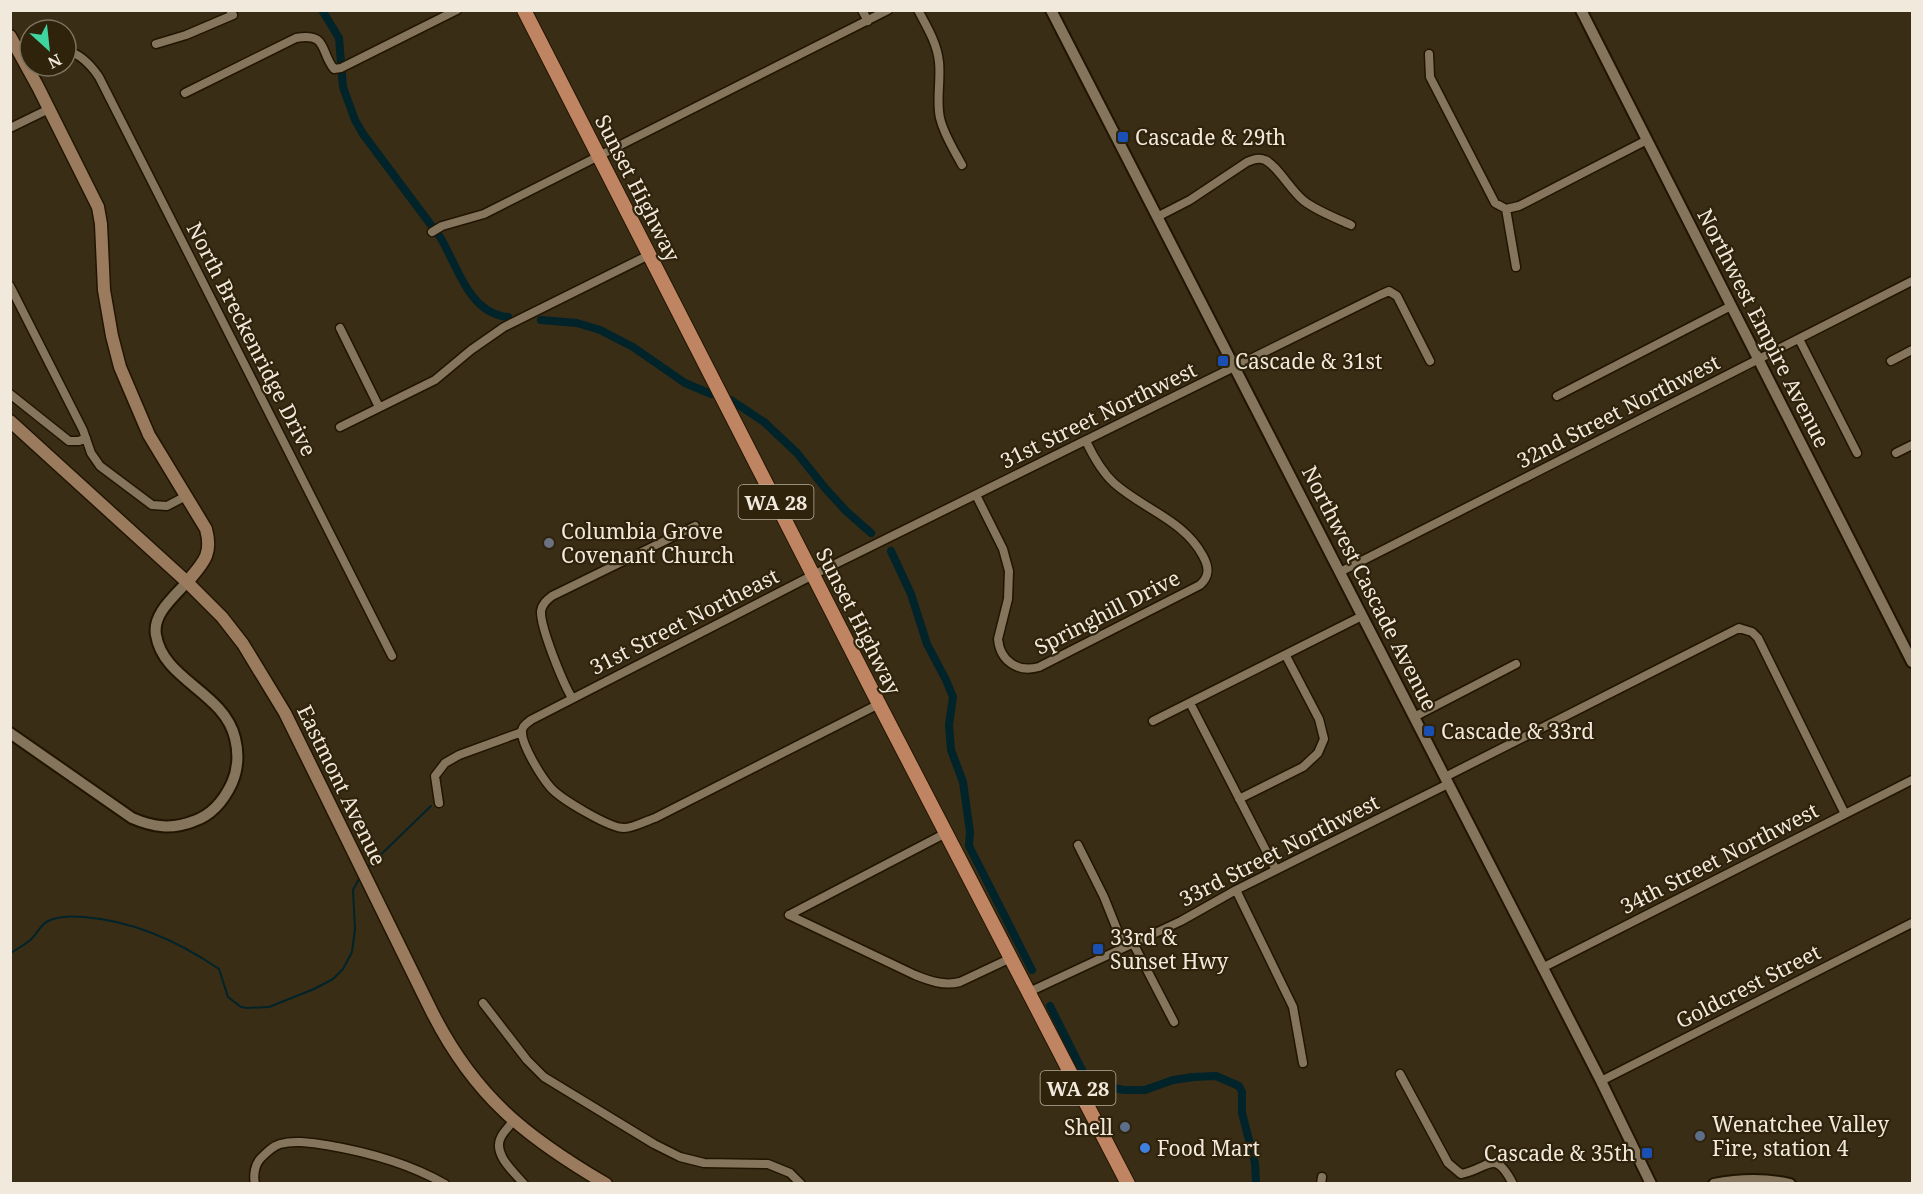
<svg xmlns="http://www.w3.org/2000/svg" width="1923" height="1194" viewBox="0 0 1923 1194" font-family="'Noto Serif',serif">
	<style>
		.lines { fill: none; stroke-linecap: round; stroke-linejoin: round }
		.stream { stroke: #01232a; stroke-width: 2 }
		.canal { stroke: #01232a; stroke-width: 8 }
		.minor-casing { stroke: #211501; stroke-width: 11 }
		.tertiary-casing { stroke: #211501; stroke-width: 14 }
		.secondary-casing { stroke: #211501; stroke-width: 15 }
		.trunk-casing { stroke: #211501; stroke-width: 16 }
		.minor { stroke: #84755c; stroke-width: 8 }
		.tertiary { stroke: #84755c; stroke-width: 10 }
		.secondary { stroke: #9a7b5e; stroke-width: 12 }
		.trunk { stroke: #bf8562; stroke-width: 14 }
		.transit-dot { fill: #1a4fb4; stroke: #30230c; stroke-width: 2 }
		.worship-dot { fill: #6b7280; stroke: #30230c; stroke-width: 2 }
		.service-dot { fill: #5c6f8a; stroke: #30230c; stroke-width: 2 }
		.shop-dot { fill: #3f7fe0; stroke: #30230c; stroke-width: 2 }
		.labels { text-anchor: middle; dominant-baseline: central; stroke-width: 4.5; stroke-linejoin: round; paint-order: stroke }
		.shield { fill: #30230c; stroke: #b7ae9d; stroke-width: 1.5 }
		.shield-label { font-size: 20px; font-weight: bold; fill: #f1e9db }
		.poi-label { font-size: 21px; fill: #f1e9db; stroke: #30230c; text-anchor: start }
		.street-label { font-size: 21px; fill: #f1e9db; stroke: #30230c }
	</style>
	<rect width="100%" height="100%" fill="#3a2d16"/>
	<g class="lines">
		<path class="stream" d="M 367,868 L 431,806
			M 10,954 C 16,949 23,946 29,941 C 36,936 40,925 48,921 C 59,916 72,916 84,917 C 134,921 178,941 219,969 L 228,997 L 241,1007 L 247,1008 L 269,1007 L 314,989 L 333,979 L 343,969 L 352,952 L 355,929 L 353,890 L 360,877"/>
		<path class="canal" d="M 322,10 L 339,38 L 343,87 L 355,120 L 363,134 L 440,237 C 458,266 468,313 508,317
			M 541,320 L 577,323 L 600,330 L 633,347 L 685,383 L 711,394
			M 731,400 L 764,422 L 797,453 L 825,488 L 846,511 L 871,533
			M 891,551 L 911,594 L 927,644 L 946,680 L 953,697 L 949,725 L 951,750 L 963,782 L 970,832 L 969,846 L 1032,970
			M 1050,1006 L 1087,1080 L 1095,1084 L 1124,1090 L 1145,1090 L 1173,1080 L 1193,1077 L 1216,1076 L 1239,1086 L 1242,1092 L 1242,1113 L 1255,1163 L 1256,1184"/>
		<g class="minor-casing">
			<path id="minor" d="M 862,10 L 868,21
				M 918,10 C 927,27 937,43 939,62 C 941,81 936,100 940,118 C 944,135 954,150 962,165
				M 156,44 L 186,35 L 233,15 L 230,10
				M 66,50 C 80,54 91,65 99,77 L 392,656
				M 1429,54 L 1430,77 L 1495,203 L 1506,209 L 1519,206 L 1647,140
				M 185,93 L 296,38 C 328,32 320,52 334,69 L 341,68 L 457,10
				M 10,128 L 49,109
				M 1506,209 L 1516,267
				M 1157,217 L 1190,200 L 1247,162 C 1253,159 1259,157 1265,160 C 1277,165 1291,191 1304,201 C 1317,211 1336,218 1351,225
				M 432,232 L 442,226 L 484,214 L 888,10
				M 10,286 L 83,430 L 91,453 L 100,466 L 152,505 L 167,506 L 186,496
				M 340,328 L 379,407
				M 1799,339 L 1857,453
				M 1891,361 L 1912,350
				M 10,394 L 69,441 L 79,441 L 86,438
				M 1557,396 L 1731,306
				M 340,427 L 435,380 L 471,350 L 504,327 L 649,255
				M 1896,453 L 1912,445
				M 976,495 L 1003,549 L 1009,571 L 1008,599 L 998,639 C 1000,661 1018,673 1039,667 L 1200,585 C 1210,576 1209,567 1203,556 C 1184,520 1143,509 1114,483 C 1101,471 1093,456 1086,441
				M 1340,572 L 1912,281
				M 572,698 C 563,683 540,627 541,611 C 542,604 547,600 552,596 L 695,526
				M 1190,703 L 1276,870
				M 879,704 L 655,818 C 645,821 634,828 624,828 C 609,828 561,799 551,788 C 542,778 520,743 522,730 C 523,725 527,723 531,720 L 813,575 L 1380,295 L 1389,291 L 1397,296 L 1430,361
				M 1414,717 L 1516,664
				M 1153,721 L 1362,616
				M 1445,777 L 1739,628 L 1752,632 L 1758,638 L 1845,814
				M 1239,799 L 1303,767 L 1318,753 L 1324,739 L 1319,719 L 1286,656
				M 439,803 L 435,776 L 445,763 L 459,755 L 522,732
				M 1078,845 L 1104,897 L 1124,947
				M 1236,890 L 1293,1007 L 1303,1063
				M 789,915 L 915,975 C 930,981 944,986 960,982 L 1011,958
				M 789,915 L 946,833
				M 1133,943 L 1174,1022
				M 1542,968 L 1912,780
				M 1029,992 L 1181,921 L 1236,890 L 1448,784
				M 483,1003 L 527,1060 L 544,1077 L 654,1144 L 680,1157 L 704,1163 L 768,1164 L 790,1173 L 801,1184
				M 1400,1074 L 1448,1163 L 1461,1174 C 1489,1169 1494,1147 1513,1184
				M 1601,1081 L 1912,923
				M 513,1121 C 510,1126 504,1131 501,1137 C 492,1154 514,1172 524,1184
				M 255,1184 C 253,1175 255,1164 261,1158 C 267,1152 273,1146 280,1144 C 295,1140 311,1143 326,1145 C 368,1152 408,1163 445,1184
				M 1321,1184 L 1322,1177"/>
		</g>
		<g class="tertiary-casing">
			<path id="tertiary" d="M 1051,10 L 1601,1081 L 1651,1184
				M 1581,10 L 1912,662
				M 10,733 L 132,818 C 153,827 172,830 194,821 C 212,815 224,800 232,783 C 238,769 239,754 235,738 C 224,692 163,680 156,635 C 152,614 175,596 187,582
				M 1714,1184 C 1739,1179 1764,1178 1790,1184"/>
		</g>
		<g class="secondary-casing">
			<path id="secondary" d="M 10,36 L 38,87 L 98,207 L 101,224 L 104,290 L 112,336 L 120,367 L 149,435 L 206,529 C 213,555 203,563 187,582
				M 10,421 L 187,582 L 222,617 L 243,644 L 285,713 L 432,1012 C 475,1097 526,1137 606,1184"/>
		</g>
		<g class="trunk-casing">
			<path id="trunk" d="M 524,10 L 879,704 L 1128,1184"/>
		</g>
		<use href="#minor" class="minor"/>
		<use href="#tertiary" class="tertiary"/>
		<use href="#secondary" class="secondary"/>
		<use href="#trunk" class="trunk"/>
	</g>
	<g class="transit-dot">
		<rect x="1117" y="131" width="12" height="12" rx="3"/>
		<rect x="1217" y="355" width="12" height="12" rx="3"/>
		<rect x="1423" y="725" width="12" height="12" rx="3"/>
		<rect x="1092" y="943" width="12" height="12" rx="3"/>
		<rect x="1641" y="1147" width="12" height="12" rx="3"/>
	</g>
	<circle class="worship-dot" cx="549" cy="543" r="6"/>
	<g class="service-dot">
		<circle cx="1125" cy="1127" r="6"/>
		<circle cx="1700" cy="1136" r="6"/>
	</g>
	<circle class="shop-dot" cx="1145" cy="1148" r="6"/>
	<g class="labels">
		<g class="shield">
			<rect x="738.5" y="485" width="75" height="34" rx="4.5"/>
			<rect x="1040.5" y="1071" width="75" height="34" rx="4.5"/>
		</g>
		<g class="shield-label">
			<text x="776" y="502">WA 28</text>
			<text x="1078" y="1088">WA 28</text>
		</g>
		<g class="poi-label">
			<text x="1135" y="137">Cascade &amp; 29th</text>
			<text x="1235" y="361">Cascade &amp; 31st</text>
			<text x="561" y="531">Columbia Grove<tspan x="561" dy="24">Covenant Church</tspan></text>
			<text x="1441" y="731">Cascade &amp; 33rd</text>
			<text x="1110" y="937">33rd &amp;<tspan x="1110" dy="24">Sunset Hwy</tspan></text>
			<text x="1712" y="1124">Wenatchee Valley<tspan x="1712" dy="24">Fire, station 4</tspan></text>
			<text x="1113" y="1127" text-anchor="end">Shell</text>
			<text x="1157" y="1148">Food Mart</text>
			<text x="1635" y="1153" text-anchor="end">Cascade &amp; 35th</text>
		</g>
		<g class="street-label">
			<text transform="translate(638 188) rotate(63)">Sunset Highway</text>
			<text transform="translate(1764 328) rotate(63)">Northwest Empire Avenue</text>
			<text transform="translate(252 339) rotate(63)">North Breckenridge Drive</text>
			<text transform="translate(1618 411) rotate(-27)">32nd Street Northwest</text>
			<text transform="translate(1098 415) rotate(-26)">31st Street Northwest</text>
			<text transform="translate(1370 588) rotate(63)">Northwest Cascade Avenue</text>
			<text transform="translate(1107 612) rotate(-27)">Springhill Drive</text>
			<text transform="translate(684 621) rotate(-27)">31st Street Northeast</text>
			<text transform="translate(859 621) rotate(63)">Sunset Highway</text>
			<text transform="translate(342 785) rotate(64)">Eastmont Avenue</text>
			<text transform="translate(1279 850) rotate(-27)">33rd Street Northwest</text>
			<text transform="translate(1719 858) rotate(-27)">34th Street Northwest</text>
			<text transform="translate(1748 986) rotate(-27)">Goldcrest Street</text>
		</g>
	</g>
	<rect width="1923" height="1194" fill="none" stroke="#f1e9db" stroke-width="24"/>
	<g transform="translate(48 48) rotate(153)"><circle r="28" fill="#30230c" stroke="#7d725f" stroke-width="1.5"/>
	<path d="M0-4.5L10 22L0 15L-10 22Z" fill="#40d4a1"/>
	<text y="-9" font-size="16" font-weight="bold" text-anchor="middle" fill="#f1e9db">N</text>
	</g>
</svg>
